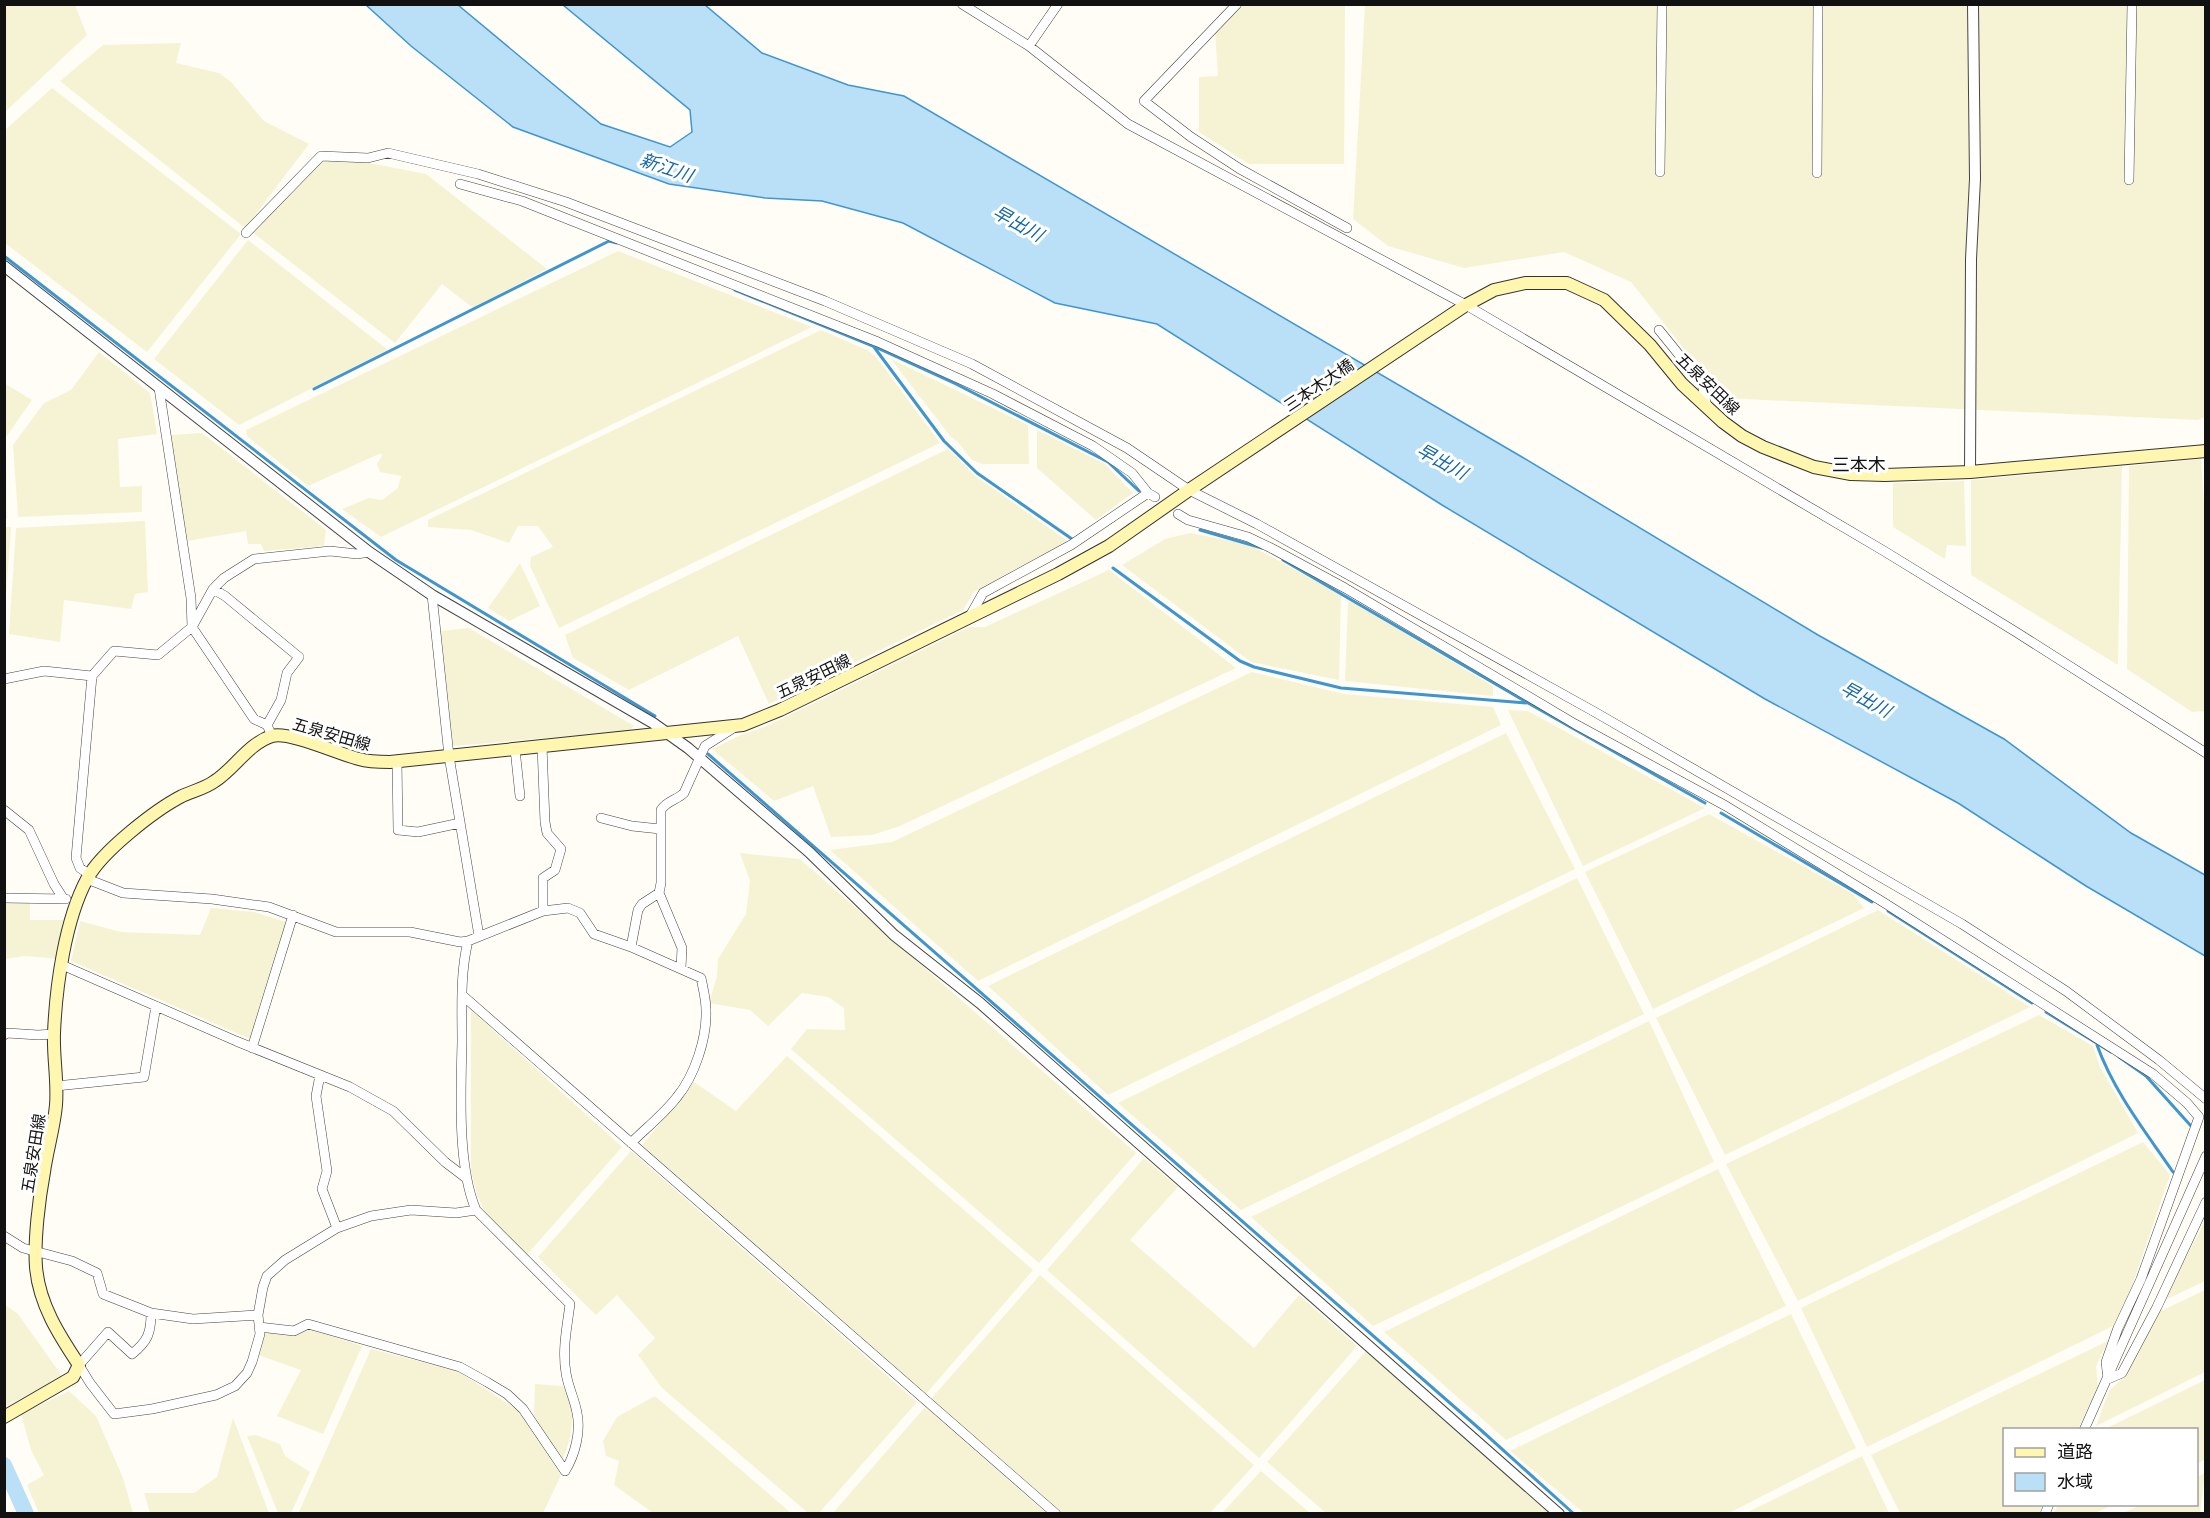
<svg xmlns="http://www.w3.org/2000/svg" width="2210" height="1518" viewBox="0 0 2210 1518" font-family="Georgia,'Noto Sans JP',serif">
	<style>
		.farmland { fill: #f6f3d4 }
		.water { fill: #b9e0f7; stroke: #3f96cf; stroke-width: 1.5 }
		.lines { fill: none; stroke-linecap: round; stroke-linejoin: round }
		.stream { stroke: #3f96cf; stroke-width: 3 }
		.river { stroke: #b9e0f7; stroke-width: 16 }
		.minor-casing { stroke: #444; stroke-width: 10 }
		.tertiary-casing { stroke: #444; stroke-width: 12 }
		.secondary-casing { stroke: #333; stroke-width: 14 }
		.minor { stroke: #fff; stroke-width: 9 }
		.tertiary { stroke: #fff; stroke-width: 10 }
		.secondary { stroke: #fff6b0; stroke-width: 12 }
		.labels { text-anchor: middle; dominant-baseline: central; stroke-width: 6; stroke-linejoin: round; paint-order: stroke }
		.street-label { font-size: 16px; fill: #111; stroke: #fff }
		.water-label { font-size: 18px; font-style: italic; fill: #1768a6; stroke: #fff }
		.neighbourhood-label { font-size: 18px; fill: #111; stroke: #fff }
	</style>
	<rect width="100%" height="100%" fill="#fffdf5"/>
	<path class="farmland" d="M 5,4 L 75,5 L 87,35 L 5,112 Z
		M 1244,5 L 1345,5 L 1344,164 L 1249,164 L 1199,132 L 1199,77 L 1218,76 L 1215,32 Z
		M 1365,5 L 2205,5 L 2206,416 L 2198,420 L 1723,398 L 1631,282 L 1564,252 L 1464,268 L 1388,246 L 1353,219 Z
		M 181,43 L 176,63 L 219,73 L 231,82 L 264,121 L 309,144 L 245,228 L 60,81 L 103,45 Z
		M 52,88 L 241,234 L 147,352 L 5,243 L 5,130 Z
		M 317,153 L 426,174 L 547,269 L 473,308 L 442,284 L 395,343 L 252,232 Z
		M 248,240 L 388,350 L 239,425 L 154,359 Z
		M 618,251 L 812,327 L 381,537 L 342,509 L 369,498 L 382,500 L 398,488 L 401,476 L 380,472 L 377,464 L 382,456 L 381,453 L 308,486 L 247,436 L 246,430 Z
		M 821,330 L 867,350 L 877,358 L 940,443 L 559,628 L 530,566 L 531,557 L 553,547 L 538,526 L 518,526 L 509,543 L 471,530 L 428,527 L 428,520 Z
		M 99,352 L 150,393 L 157,434 L 118,439 L 120,487 L 142,486 L 142,512 L 18,517 L 13,445 L 44,403 L 71,390 Z
		M 891,359 L 1028,425 L 1029,464 L 982,464 L 972,460 L 958,442 L 950,436 Z
		M 4,383 L 32,400 L 6,437 L 7,519 L 5,519 Z
		M 1037,430 L 1105,464 L 1133,493 L 1096,520 L 1037,468 Z
		M 202,433 L 326,530 L 324,546 L 264,551 L 261,544 L 248,544 L 246,531 L 187,541 L 169,435 Z
		M 948,449 L 974,475 L 1069,542 L 974,592 L 963,610 L 769,704 L 738,636 L 629,690 L 573,658 L 565,635 Z
		M 2201,459 L 2206,537 L 2206,711 L 2192,712 L 2127,669 L 2129,466 Z
		M 2122,466 L 2118,665 L 1971,575 L 1971,480 Z
		M 1964,481 L 1966,546 L 1947,545 L 1945,559 L 1893,527 L 1893,483 Z
		M 145,521 L 148,592 L 135,594 L 131,609 L 64,600 L 60,642 L 9,634 L 16,528 Z
		M 5,527 L 11,527 L 5,609 L 4,527 Z
		M 1190,533 L 1248,544 L 1341,595 L 1339,680 L 1251,662 L 1122,565 L 1165,539 Z
		M 520,563 L 540,606 L 509,621 L 488,608 Z
		M 1109,570 L 1236,668 L 900,826 L 872,835 L 831,837 L 813,786 L 774,801 L 712,749 L 741,735 L 765,727 L 969,627 L 985,627 Z
		M 1351,601 L 1493,686 L 1493,696 L 1345,681 L 1348,603 Z
		M 469,628 L 634,726 L 629,731 L 453,746 L 441,631 Z
		M 1252,672 L 1344,694 L 1493,707 L 1501,725 L 978,981 L 830,850 L 892,842 Z
		M 1508,710 L 1528,711 L 1705,808 L 1583,866 Z
		M 1506,733 L 1575,869 L 1108,1095 L 988,986 Z
		M 1709,814 L 1853,894 L 1864,908 L 1653,1009 L 1585,872 Z
		M 740,853 L 800,859 L 1136,1153 L 1039,1263 L 791,1049 L 807,1029 L 845,1030 L 844,1008 L 828,997 L 802,993 L 768,1026 L 750,1010 L 709,1003 L 717,976 L 718,959 L 746,914 L 750,881 Z
		M 1577,878 L 1644,1014 L 1241,1210 L 1118,1103 Z
		M 5,901 L 30,902 L 30,920 L 64,920 L 59,959 L 25,956 L 5,959 Z
		M 211,908 L 254,912 L 286,922 L 250,1039 L 71,961 L 80,921 L 121,932 L 200,935 Z
		M 1878,910 L 2030,1007 L 1725,1155 L 1656,1018 Z
		M 471,1010 L 622,1147 L 524,1258 L 485,1212 L 477,1195 L 471,1171 Z
		M 2039,1015 L 2093,1046 L 2100,1067 L 2138,1133 L 1798,1301 L 1726,1164 Z
		M 1649,1021 L 1714,1162 L 1373,1326 L 1251,1217 Z
		M 787,1056 L 1033,1270 L 926,1394 L 642,1145 L 694,1082 L 736,1111 Z
		M 2143,1142 L 2170,1175 L 2132,1286 L 2113,1326 L 1867,1447 L 1801,1308 Z
		M 631,1151 L 917,1402 L 819,1513 L 808,1513 L 662,1388 L 638,1355 L 655,1338 L 617,1295 L 596,1315 L 538,1257 Z
		M 1144,1158 L 1178,1187 L 1130,1240 L 1254,1348 L 1299,1295 L 1357,1346 L 1259,1458 L 1047,1270 Z
		M 1718,1169 L 1786,1306 L 1506,1440 L 1384,1332 Z
		M 2205,1218 L 2205,1281 L 2163,1301 L 2203,1225 Z
		M 1040,1275 L 1254,1465 L 1210,1513 L 1063,1513 L 931,1399 Z
		M 2205,1290 L 2205,1372 L 2096,1426 L 2109,1391 L 2126,1375 L 2159,1312 Z
		M 4,1304 L 18,1314 L 62,1376 L 5,1407 Z
		M 1791,1314 L 1856,1448 L 1729,1513 L 1584,1513 L 1510,1451 Z
		M 308,1328 L 362,1346 L 323,1434 L 277,1416 L 301,1370 L 258,1355 L 264,1331 Z
		M 2108,1341 L 2096,1366 L 2098,1387 L 2078,1429 L 2004,1430 L 2004,1504 L 2043,1505 L 2039,1513 L 1900,1513 L 1871,1455 Z
		M 371,1349 L 458,1371 L 519,1411 L 561,1475 L 543,1513 L 298,1514 Z
		M 1366,1351 L 1549,1513 L 1326,1513 L 1267,1462 Z
		M 2205,1380 L 2205,1459 L 2197,1464 L 2196,1430 L 2105,1429 Z
		M 535,1384 L 563,1386 L 573,1411 L 570,1439 L 563,1459 L 547,1438 L 534,1415 Z
		M 69,1391 L 96,1416 L 123,1478 L 133,1513 L 39,1513 L 27,1485 L 44,1475 L 31,1450 L 21,1414 Z
		M 655,1396 L 791,1513 L 653,1513 L 614,1485 L 619,1461 L 606,1456 L 603,1441 L 617,1417 Z
		M 925,1407 L 1046,1513 L 833,1513 Z
		M 233,1418 L 269,1513 L 150,1513 L 144,1493 L 194,1493 L 217,1477 Z
		M 256,1435 L 280,1444 L 285,1456 L 310,1472 L 291,1513 L 278,1513 L 247,1436 Z
		M 1862,1456 L 1889,1513 L 1746,1513 Z
		M 1261,1471 L 1310,1513 L 1222,1513 Z
		M 2205,1473 L 2200,1513 L 2123,1513 L 2141,1505 L 2196,1504 L 2197,1477 Z
		M 2058,1505 L 2058,1504 L 2113,1505 L 2095,1513 L 2054,1513 Z"/>
	<path class="water" d="M 366,5 L 458,5 L 601,124 L 670,147 L 692,132 L 690,110 L 563,5 L 705,5 L 762,53 L 848,85 L 904,96 L 1522,457 L 1818,635 L 2004,739 L 2131,833 L 2205,875 L 2205,956 L 2086,886 L 1958,803 L 1765,699 L 1442,505 L 1157,324 L 1055,303 L 903,223 L 822,201 L 765,198 L 669,184 L 513,127 L 411,46 Z"/>
	<g class="lines">
		<path class="stream" d="M 4,256 L 396,560 L 655,716
			M 735,290 L 873,346 L 956,384 L 1108,462 L 1139,491
			M 874,347 L 944,441 L 977,473 L 1072,539
			M 314,389 L 609,241 L 617,243
			M 1200,530 L 1262,548
			M 1283,560 L 1528,703 L 1705,803
			M 1113,568 L 1240,661 L 1254,667 L 1341,688 L 1526,703
			M 708,754 L 1482,1431 L 1574,1514
			M 1721,813 L 1872,902
			M 1888,911 L 2032,1003
			M 2046,1012 L 2111,1052
			M 2097,1045 C 2114,1092 2145,1131 2173,1172
			M 2119,1057 L 2146,1076 L 2191,1126"/>
		<path class="river" d="M 4,1465 L 26,1514"/>
		<g class="minor-casing">
			<path id="minor" d="M 962,4 L 1029,46 L 1128,124 L 1466,305 L 1884,551 L 2016,632 L 2206,753
				M 1237,4 L 1144,101 L 1191,137 L 1240,169 L 1347,228
				M 1029,46 L 1058,4
				M 1660,172 L 1662,4
				M 1817,173 L 1818,4
				M 2129,180 L 2132,4
				M 460,184 L 522,201 L 878,342 L 993,394 L 1093,446 L 1132,473 L 1148,493 L 1155,497
				M 246,233 L 321,156 L 368,158 L 388,153 L 478,174 L 566,202 L 825,301 L 972,364 L 1127,448 L 1189,490 L 1257,524 L 1593,711 L 1962,924 L 2066,991 L 2159,1060 L 2206,1099
				M 1659,330 L 1702,383 L 1707,408
				M 159,388 L 191,598 L 192,627 L 254,719 L 267,725 L 272,736
				M 1178,514 L 1188,520 L 1248,537 L 1271,548 L 1345,588 L 1575,724 L 1726,806 L 1883,902 L 2153,1074 L 2187,1103 L 2199,1117 L 2141,1279 L 2118,1328 L 2106,1362 L 2108,1379
				M 213,589 L 225,596 L 299,657 L 287,673 L 281,700 L 267,725
				M 432,595 L 449,756 L 479,936
				M 970,616 L 983,593 L 1071,545 L 1148,493
				M 4,679 L 44,671 L 92,676 L 114,651 L 158,655 L 192,627 L 213,589 L 224,578 L 254,559 L 330,551 L 357,554 L 369,552
				M 542,746 L 545,822 L 547,833 L 561,849 L 555,870 L 543,878 L 543,911
				M 515,749 L 520,796
				M 397,761 L 398,830 L 418,832 L 460,823
				M 4,810 L 29,830 L 54,884 L 63,898
				M 601,818 L 632,826 L 660,829
				M 90,875 L 80,868 L 76,858 L 92,676
				M 87,879 L 123,893 L 212,899 L 269,907 L 336,932 L 410,932 L 460,942 L 468,941 L 543,911 L 568,908 L 580,913 L 594,934 L 631,947 L 701,978 C 703,988 706,999 706,1010 C 707,1038 695,1075 677,1097 C 664,1114 646,1128 631,1143
				M 659,893 L 682,948 L 681,968
				M 4,898 L 66,899
				M 631,947 L 638,910 L 642,904 L 659,893 L 661,883 L 661,810 C 666,801 677,800 684,793 L 705,746 L 735,727
				M 62,965 L 236,1041 L 350,1087 L 393,1111 L 445,1162 L 466,1178
				M 462,995 L 1056,1514
				M 4,1035 L 7,1033 L 38,1035 L 54,1034
				M 252,1048 L 293,915
				M 320,1075 L 316,1096 L 327,1171 L 322,1189 L 337,1228
				M 56,1086 L 144,1077 L 156,1006
				M 4,1236 L 23,1248 L 72,1261 L 97,1273 L 103,1294 L 151,1313 L 193,1319 L 258,1315
				M 151,1313 C 151,1333 148,1341 132,1354 L 108,1332 L 79,1365 L 90,1383 L 114,1414 L 152,1409 L 216,1395 L 235,1386 L 247,1373 L 252,1362 L 260,1334 L 258,1315 L 263,1287 L 267,1276 L 285,1260 L 337,1228 L 371,1216 L 411,1210 L 456,1213 L 476,1210
				M 259,1327 L 294,1331 L 308,1324 L 460,1367 L 487,1382 L 507,1394 L 523,1409 L 565,1471 C 575,1455 581,1432 577,1413 C 575,1400 568,1387 566,1373 C 562,1350 567,1327 570,1304 L 476,1210 C 457,1166 461,1091 462,1042 C 462,1008 460,974 468,941
				M 2108,1379 L 2122,1373 L 2157,1307 L 2206,1202
				M 2084,1430 L 2206,1156
				M 2045,1514 L 2049,1504"/>
		</g>
		<g class="tertiary-casing">
			<path id="tertiary" d="M 4,266 L 369,552 L 432,595 L 653,723 L 688,748 L 809,852 L 894,935 L 980,1003 L 1559,1514
				M 1970,472 L 1971,259 L 1975,179 L 1973,4"/>
		</g>
		<g class="secondary-casing">
			<path id="secondary" d="M 4,1417 L 73,1377 L 79,1365 C 59,1335 39,1304 36,1267 C 34,1240 39,1199 44,1172 C 47,1150 54,1128 56,1105 C 58,1081 53,1057 54,1033 C 56,986 65,920 87,879 C 101,852 155,810 182,796 C 193,791 206,788 215,781 C 234,769 249,743 272,736 C 289,731 339,754 359,759 C 369,762 379,762 390,762 L 743,725 L 780,710 L 1058,574 L 1109,546 L 1189,490 L 1466,305 L 1494,290 L 1525,283 L 1567,283 L 1604,300 L 1650,345 L 1682,384 L 1723,422 L 1742,436 L 1763,447 L 1814,467 L 1851,474 L 1885,475 L 1970,472 L 2206,451"/>
		</g>
		<use href="#minor" class="minor"/>
		<use href="#tertiary" class="tertiary"/>
		<use href="#secondary" class="secondary"/>
	</g>
	<g class="labels">
		<g class="street-label">
			<text transform="translate(1709 383) rotate(44)">五泉安田線</text>
			<text transform="translate(1318 384) rotate(-34)">三本木大橋</text>
			<text transform="translate(813 675) rotate(-26)">五泉安田線</text>
			<text transform="translate(332 733) rotate(16)">五泉安田線</text>
			<text transform="translate(32 1153) rotate(-81)">五泉安田線</text>
		</g>
		<g class="water-label">
			<text transform="translate(667 166) rotate(19)">新江川</text>
			<text transform="translate(1019 222) rotate(29)">早出川</text>
			<text transform="translate(1443 460) rotate(29)">早出川</text>
			<text transform="translate(1867 698) rotate(29)">早出川</text>
		</g>
		<g class="neighbourhood-label">
			<text x="1859" y="463">三本木</text>
		</g>
	</g>
	<rect width="2210" height="1518" fill="none" stroke="#111111" stroke-width="12"/>
	<rect x="2003" y="1428" width="195" height="78" fill="#ffffff" stroke="#a0a0a0" stroke-width="1.5"/>
	<rect x="2015" y="1448" width="30" height="9" fill="#fff6b0" stroke="#a0a0a0" stroke-width="1.5"/>
	<text x="2057" y="1458" font-size="18" fill="#111111">道路</text>
	<rect x="2015" y="1473" width="30" height="18" fill="#b9e0f7" stroke="#a0a0a0" stroke-width="1.5"/>
	<text x="2057" y="1488" font-size="18" fill="#111111">水域</text>
</svg>
